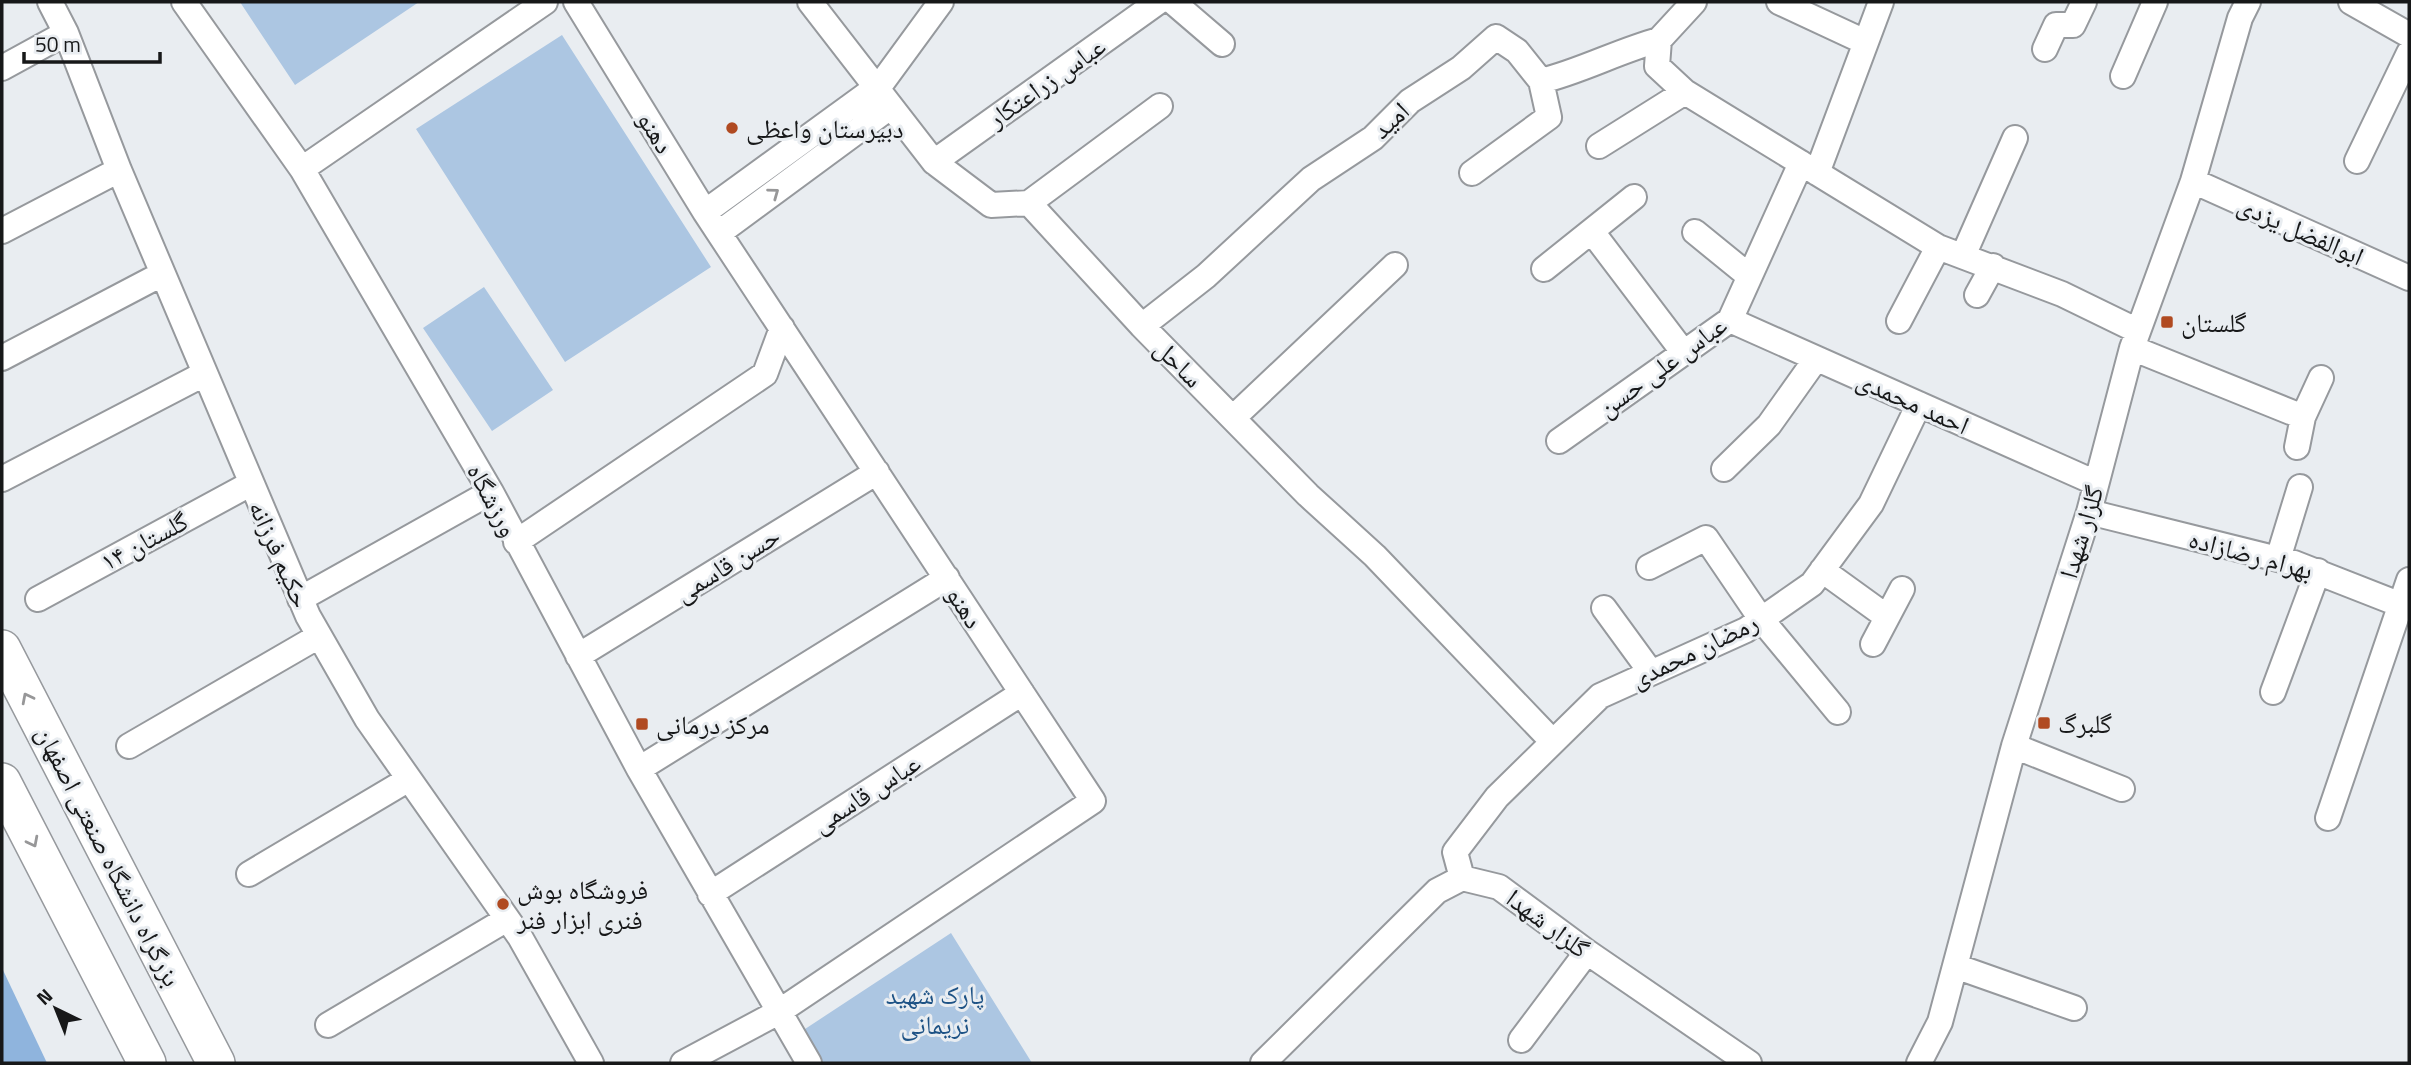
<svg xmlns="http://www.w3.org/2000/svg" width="2411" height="1065" viewBox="0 0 2411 1065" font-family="'Titillium Web','Noto Naskh Arabic',sans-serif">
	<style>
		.green { fill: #acc6e2 }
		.forest { fill: #8fb4dd }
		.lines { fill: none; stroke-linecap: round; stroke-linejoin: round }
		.minor-casing { stroke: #96999d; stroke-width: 28 }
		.highway-casing { stroke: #96999d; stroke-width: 40 }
		.minor { stroke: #fff; stroke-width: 24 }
		.highway { stroke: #fff; stroke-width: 37 }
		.oneway { stroke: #979798 }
		.poi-dot { fill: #b04a21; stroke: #e9edf1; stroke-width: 2.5 }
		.labels { text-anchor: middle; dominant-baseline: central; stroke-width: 6; stroke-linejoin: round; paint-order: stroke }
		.street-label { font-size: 26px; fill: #171819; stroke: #e9edf1 }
		.poi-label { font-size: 26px; fill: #171819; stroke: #e9edf1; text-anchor: start }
		.park-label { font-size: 26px; fill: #1d5285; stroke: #e9edf1 }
	</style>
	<rect width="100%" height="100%" fill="#e9edf1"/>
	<path class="green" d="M 240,2 L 419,2 L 295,85 Z
		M 562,35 L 711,267 L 565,362 L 416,129 Z
		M 484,287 L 553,390 L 492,431 L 423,328 Z
		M 951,933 L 1032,1063 L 823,1063 L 802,1031 Z"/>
	<path class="forest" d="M 2,968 L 47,1063 L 2,1063 Z"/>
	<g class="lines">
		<g class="minor-casing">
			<path id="minor" d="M 50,2 L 66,33 L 119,170 L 308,616 L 367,719 L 520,937 L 591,1063
				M 184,2 L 302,169 L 491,492 L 639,769 L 809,1063
				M 576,2 L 705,212 L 1093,801 L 777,1013 L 683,1063
				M 810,2 L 934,162 L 991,205 L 1029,203 L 1142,326 L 1308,495 L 1375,556 L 1553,742
				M 1173,2 L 1222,44
				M 1694,2 L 1659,40 L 1657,66 L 1685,92 L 1938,247 L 2062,294 L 2138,331
				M 1779,2 L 1865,42
				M 2351,2 L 2409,35
				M 2045,49 L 2056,25 L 2073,25 L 2084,2
				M 2,68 L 66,33
				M 2123,76 L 2155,2
				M 1599,146 L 1685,92
				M 2357,161 L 2409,53
				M 934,162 L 1158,2
				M 302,169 L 545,2
				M 1472,173 L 1549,117 L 1541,81
				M 1817,173 L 1881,2
				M 2193,181 L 2409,278
				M 1029,203 L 1160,106
				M 705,212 L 881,84 L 941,2
				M 2,231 L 119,170
				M 1695,232 L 1749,276
				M 719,233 L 890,107
				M 1593,233 L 1684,353
				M 1963,256 L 2015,138
				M 1544,269 L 1634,197
				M 1977,295 L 1993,266
				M 1730,320 L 2096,483
				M 1899,321 L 1938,247
				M 1142,326 L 1206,276 L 1311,179 L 1373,138 L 1410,101 L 1461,68 L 1496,37 L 1517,51 L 1541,81 C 1582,71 1618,51 1659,40
				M 2132,348 L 2303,417
				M 2,358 L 162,274
				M 1234,417 L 1395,265
				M 1559,441 L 1730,320 L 1801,163
				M 2297,447 L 2303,417 L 2321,378
				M 1724,469 L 1769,425 L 1816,359
				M 2,479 L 204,374
				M 2089,512 L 2294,563 L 2409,608
				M 516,542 L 765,374 L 782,328
				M 2278,559 L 2300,487
				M 1649,567 L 1706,538 L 1761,619 L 1838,712
				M 1822,570 L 1887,617
				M 38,599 L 250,484
				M 300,599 L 491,492
				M 1604,608 L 1650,671
				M 1873,644 L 1902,589
				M 578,656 L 877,472
				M 2273,692 L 2318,571
				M 129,746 L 319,636
				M 2014,746 L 2122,789
				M 639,769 L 947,578
				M 2328,818 L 2409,580
				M 249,874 L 409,779
				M 1462,878 L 1455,852 L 1497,797 L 1600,696 L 1746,630 L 1812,584 L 1871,504 L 1919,404
				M 710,894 L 1022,693
				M 1955,966 L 2074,1008
				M 328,1025 L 507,919
				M 1521,1040 L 1587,952
				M 1263,1063 L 1437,891 L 1462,878 L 1499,887 L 1587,952 L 1749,1063
				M 1919,1063 L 1940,1022 L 2014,746 L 2089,512 L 2132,348 L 2193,181 L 2240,18 L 2248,2"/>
		</g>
		<g class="highway-casing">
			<path id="highway" d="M 2,649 L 216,1063
				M 2,782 L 147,1063"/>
		</g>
		<use href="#minor" class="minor"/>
		<use href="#highway" class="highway"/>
	</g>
	<defs><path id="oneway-chevron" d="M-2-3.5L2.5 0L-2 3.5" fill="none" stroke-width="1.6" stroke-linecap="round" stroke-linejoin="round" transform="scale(1.75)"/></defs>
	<g class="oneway">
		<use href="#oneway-chevron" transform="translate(774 193) rotate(-36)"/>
		<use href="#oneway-chevron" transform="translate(27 698) rotate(-117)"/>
		<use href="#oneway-chevron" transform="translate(33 842) rotate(63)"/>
	</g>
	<g class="poi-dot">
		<circle cx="732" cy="128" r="7"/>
		<rect x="2160" y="315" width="14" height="14" rx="3.5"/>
		<rect x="2037" y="716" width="14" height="14" rx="3.5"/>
		<rect x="635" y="717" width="14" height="14" rx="3.5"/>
		<circle cx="503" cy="904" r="7"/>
	</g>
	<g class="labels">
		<g class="street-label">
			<text transform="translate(1046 82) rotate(-35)">عباس زراعتکار</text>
			<text transform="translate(1390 120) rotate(-43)">امید</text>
			<text transform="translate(656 132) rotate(58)">دهنو</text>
			<text transform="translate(2301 230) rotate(24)">ابوالفضل یزدی</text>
			<text transform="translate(1179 363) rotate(45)">ساحل</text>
			<text transform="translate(1662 366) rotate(-36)">عباس علی حسن</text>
			<text transform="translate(1913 402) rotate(24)">احمد محمدی</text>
			<text transform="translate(493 500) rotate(62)">ورزشگاه</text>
			<text transform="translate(2081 532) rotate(-73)">گلزار شهدا</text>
			<text transform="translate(144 541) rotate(-28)">گلستان ۱۴</text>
			<text transform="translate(280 554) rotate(66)">حکیم فرزانه</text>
			<text transform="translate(2251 554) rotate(15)">بهرام رضازاده</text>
			<text transform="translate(727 564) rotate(-32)">حسن قاسمی</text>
			<text transform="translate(965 607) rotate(57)">دهنو</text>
			<text transform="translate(1694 650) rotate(-26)">رمضان محمدی</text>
			<text transform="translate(866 793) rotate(-33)">عباس قاسمی</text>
			<text transform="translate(109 856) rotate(63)">بزرگراه دانشگاه صنعتی اصفهان</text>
			<text transform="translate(1548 923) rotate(37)">گلزار شهدا</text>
		</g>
		<g class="poi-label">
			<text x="746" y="128">دبیرستان واعظی</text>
			<text x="2181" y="322">گلستان</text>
			<text x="2058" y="723">گلبرگ</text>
			<text x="656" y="724">مرکز درمانی</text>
			<text x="517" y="889">فروشگاه بوش<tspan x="517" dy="30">فنری ابزار فنر</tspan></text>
		</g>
		<g class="park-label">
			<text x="935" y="994">پارک شهید<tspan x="935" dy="30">نریمانی</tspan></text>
		</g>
	</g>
	<rect width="2411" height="1065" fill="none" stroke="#171819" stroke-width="7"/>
	<g transform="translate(56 1009) rotate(317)" stroke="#e9edf1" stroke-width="5" paint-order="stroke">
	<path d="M0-5L12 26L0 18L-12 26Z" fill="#171819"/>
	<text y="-10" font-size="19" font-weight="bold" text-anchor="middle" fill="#171819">N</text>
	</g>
	<path d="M24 52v10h136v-10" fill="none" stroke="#171819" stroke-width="3.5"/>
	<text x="35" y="52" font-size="21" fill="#171819" stroke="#e9edf1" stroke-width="5" paint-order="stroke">50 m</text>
</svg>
